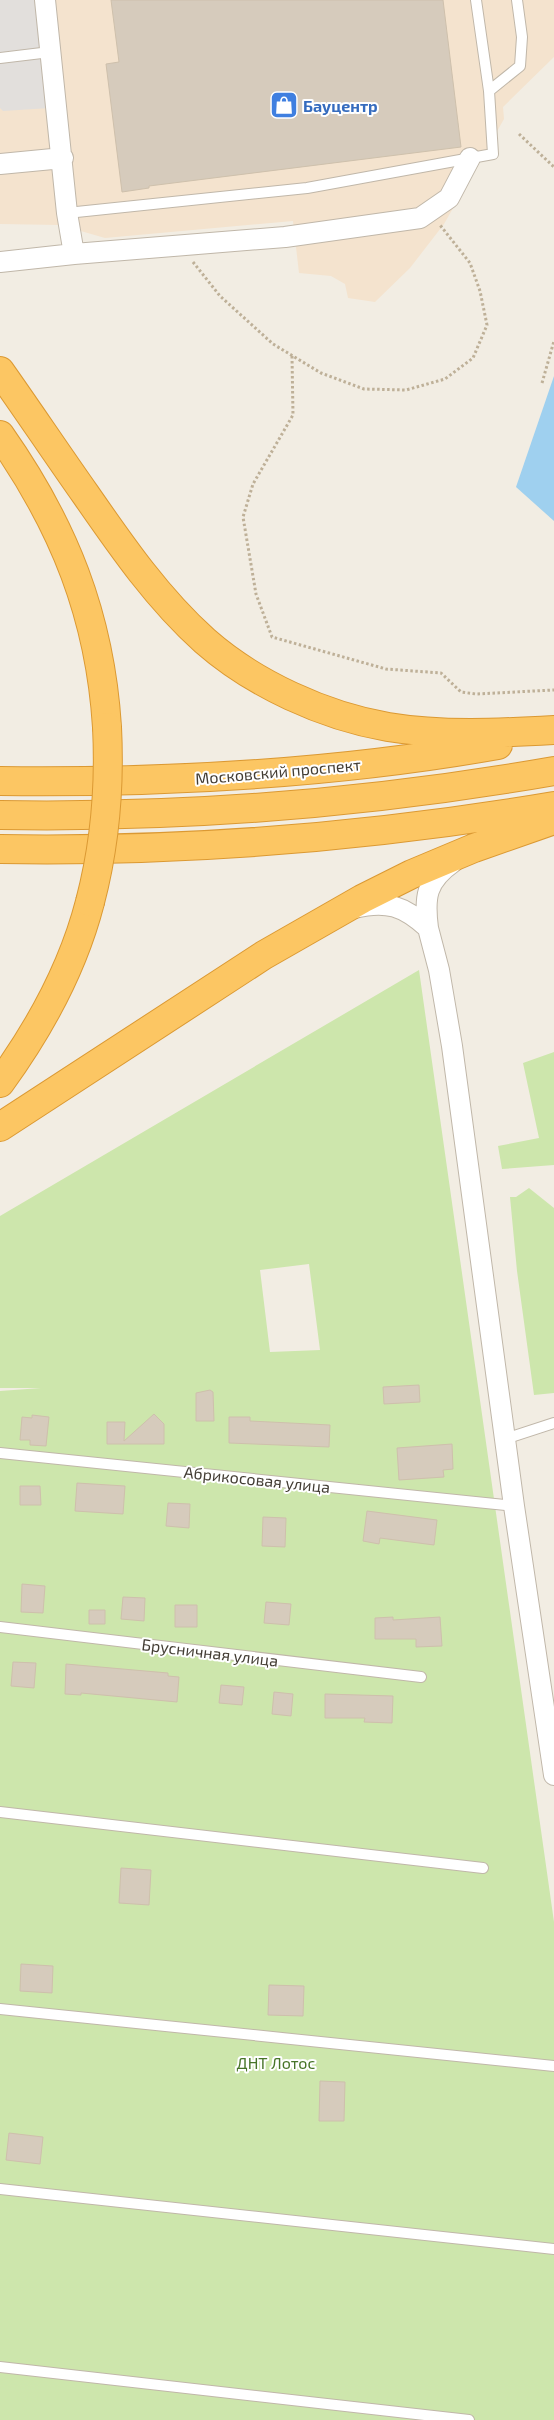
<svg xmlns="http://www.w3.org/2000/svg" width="554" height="2420" viewBox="0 0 554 2420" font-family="'Exo 2',sans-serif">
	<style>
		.commercial { fill: #f4e3ce }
		.green { fill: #cde6ac; fill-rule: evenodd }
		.parking { fill: #e2dfdc }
		.water { fill: #9fd0ef }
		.building { fill: #d6cbbc; stroke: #cec0ac }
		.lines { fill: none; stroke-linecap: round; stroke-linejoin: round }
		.lane-casing { stroke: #c0b7a9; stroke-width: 12 }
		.street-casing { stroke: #c0b7a9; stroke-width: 22 }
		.highway-casing { stroke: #db9933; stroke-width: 30 }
		.path { stroke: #beb098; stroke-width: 3; stroke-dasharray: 2.5 2.5; stroke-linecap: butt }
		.lane { stroke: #fff; stroke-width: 10 }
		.street { stroke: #fff; stroke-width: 20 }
		.highway { stroke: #fcc663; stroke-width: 28 }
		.highway-bridge-casing { stroke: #db9933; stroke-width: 30; stroke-linecap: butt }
		.highway-bridge { stroke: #fcc663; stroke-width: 28 }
		.labels { text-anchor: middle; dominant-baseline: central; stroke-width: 4; stroke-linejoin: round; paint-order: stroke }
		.shop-label { font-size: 16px; font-weight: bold; fill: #366cbe; stroke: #fff; text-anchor: start }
		.street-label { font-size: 16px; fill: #433d34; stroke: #fff }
		.park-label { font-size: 16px; fill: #477428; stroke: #fff }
	</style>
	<rect width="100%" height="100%" fill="#f2ede3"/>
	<path class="commercial" d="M 0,0 L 554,0 L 554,57 L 503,107 L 504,119 L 444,224 L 410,268 L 375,302 L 348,298 L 345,284 L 331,276 L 299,273 L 293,221 L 105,238 L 60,225 L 0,224 Z"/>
	<path class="green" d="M 419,970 L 554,1922 L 554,2420 L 0,2420 L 0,1391 L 41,1388 L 0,1388 L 0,1216 ZM 309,1264 L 320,1350 L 270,1352 L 260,1270 Z
		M 554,1052 L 554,1165 L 502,1169 L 498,1146 L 539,1138 L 523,1063 Z
		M 529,1188 L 554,1208 L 554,1393 L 534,1395 L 517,1271 L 510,1197 L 516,1197 Z"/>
	<path class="parking" d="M 0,0 L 35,0 L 50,108 L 3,111 L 0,108 Z"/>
	<path class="water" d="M 554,376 L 554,521 L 516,487 Z"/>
	<path class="building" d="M 111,0 L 443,0 L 461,147 L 149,186 L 149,188 L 122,192 L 106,64 L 119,62 Z
		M 419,1385 L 420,1402 L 384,1404 L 383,1387 Z
		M 210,1390 L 213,1392 L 214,1421 L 196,1421 L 196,1393 Z
		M 154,1414 L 164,1424 L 164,1444 L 107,1444 L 107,1422 L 125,1422 L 124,1441 Z
		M 32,1415 L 49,1417 L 46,1446 L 30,1445 L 30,1440 L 20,1440 L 22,1417 L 32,1418 Z
		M 229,1417 L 250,1417 L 250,1421 L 330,1425 L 329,1447 L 229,1443 Z
		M 452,1444 L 453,1469 L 443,1470 L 444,1477 L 399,1480 L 397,1448 Z
		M 77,1483 L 125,1486 L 123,1514 L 75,1511 Z
		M 20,1486 L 40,1486 L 41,1505 L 20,1505 Z
		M 168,1503 L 190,1504 L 189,1528 L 166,1526 Z
		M 367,1511 L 437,1520 L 434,1545 L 380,1538 L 379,1544 L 363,1541 Z
		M 263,1517 L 286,1518 L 285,1547 L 262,1546 Z
		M 22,1584 L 45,1586 L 43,1613 L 21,1612 Z
		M 123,1597 L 145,1598 L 144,1621 L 121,1619 Z
		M 266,1602 L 291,1604 L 289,1625 L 264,1623 Z
		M 175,1605 L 197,1605 L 197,1627 L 175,1627 Z
		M 89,1610 L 105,1610 L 105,1624 L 89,1624 Z
		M 393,1617 L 393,1620 L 440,1617 L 442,1646 L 416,1647 L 416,1639 L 375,1639 L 375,1618 Z
		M 13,1662 L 36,1663 L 34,1688 L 11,1686 Z
		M 66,1664 L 168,1673 L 168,1676 L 179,1677 L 177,1702 L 81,1693 L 81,1695 L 65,1694 Z
		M 221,1685 L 244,1687 L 242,1705 L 219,1703 Z
		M 274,1692 L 293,1694 L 291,1716 L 272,1714 Z
		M 325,1694 L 393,1696 L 392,1723 L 364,1722 L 365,1718 L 325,1718 Z
		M 121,1868 L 151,1870 L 149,1905 L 119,1903 Z
		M 21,1964 L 53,1966 L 52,1993 L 20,1991 Z
		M 269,1985 L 304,1986 L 303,2016 L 268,2015 Z
		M 320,2081 L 345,2082 L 344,2121 L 319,2121 Z
		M 9,2133 L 43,2137 L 40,2164 L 6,2160 Z"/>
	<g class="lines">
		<g class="lane-casing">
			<path id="lane" d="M 0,58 L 50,52
				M 489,91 L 520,66 L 522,37 L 517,0
				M 67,213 L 307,188 L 493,154 L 489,91 L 476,0
				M 505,1439 L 554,1423
				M 0,1453 L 514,1506
				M 0,1627 L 421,1677
				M 0,1812 L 483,1868
				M 0,2009 L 554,2066
				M 0,2189 L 554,2249
				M 0,2367 L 469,2420"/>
		</g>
		<g class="street-casing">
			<path id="street" d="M 45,0 L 67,213 L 74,254
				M 0,164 L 63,158
				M 0,262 L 74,254 L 285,237 L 420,218 L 449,198 L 470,158
				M 354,908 C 387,900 404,906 428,928 C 424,897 426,881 453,862
				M 428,928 L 439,970 L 452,1046 L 514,1506 L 554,1775"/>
		</g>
		<g class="highway-casing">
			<path id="highway" d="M 0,371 C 29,412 57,454 86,495 C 122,547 158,599 205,641 C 254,684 324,716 388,727 C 442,736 499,733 554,730
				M 0,435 C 64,526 100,616 107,727
				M 0,781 C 167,783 334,774 498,745
				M 0,815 C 186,818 371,803 554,771
				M 0,849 C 186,852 371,837 554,806
				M 0,1083 C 40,1028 73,968 90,902
				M 0,1127 L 264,955 L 362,899 L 412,874 L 474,848 L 554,820"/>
		</g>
		<path class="path" d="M 519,134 L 554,167
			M 193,262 L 220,296 L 273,344 L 321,373 L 364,389 L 406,390 L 445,379 L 473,358 L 487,325 L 480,291 L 470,263 L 440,225
			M 292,356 L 293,415 L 253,484 L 243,517 L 256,594 L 272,637 L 386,669 L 441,673 L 461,692 L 476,694 L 554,690
			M 542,383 L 554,341"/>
		<use href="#lane" class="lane"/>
		<use href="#street" class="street"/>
		<use href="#highway" class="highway"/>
		<g class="highway-bridge-casing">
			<path id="highway-bridge" d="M 90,902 C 105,845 110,786 107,727"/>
		</g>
		<use href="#highway-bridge" class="highway-bridge"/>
	</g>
	<defs>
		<g id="shop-square" transform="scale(1.4375)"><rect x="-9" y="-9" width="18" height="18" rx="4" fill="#3f7fe0" stroke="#fff"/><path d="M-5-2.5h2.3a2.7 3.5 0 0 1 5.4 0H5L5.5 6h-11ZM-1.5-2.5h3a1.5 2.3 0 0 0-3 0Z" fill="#fff"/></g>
	</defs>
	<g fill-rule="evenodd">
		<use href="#shop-square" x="284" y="105"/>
	</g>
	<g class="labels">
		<g class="shop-label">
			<text x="303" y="105">Бауцентр</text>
		</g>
		<g class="street-label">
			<text transform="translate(278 771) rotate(-5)">Московский проспект</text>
			<text transform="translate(257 1479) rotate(6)">Абрикосовая улица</text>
			<text transform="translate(210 1652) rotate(7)">Брусничная улица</text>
		</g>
		<g class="park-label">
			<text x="276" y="2062">ДНТ Лотос</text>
		</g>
	</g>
</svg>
